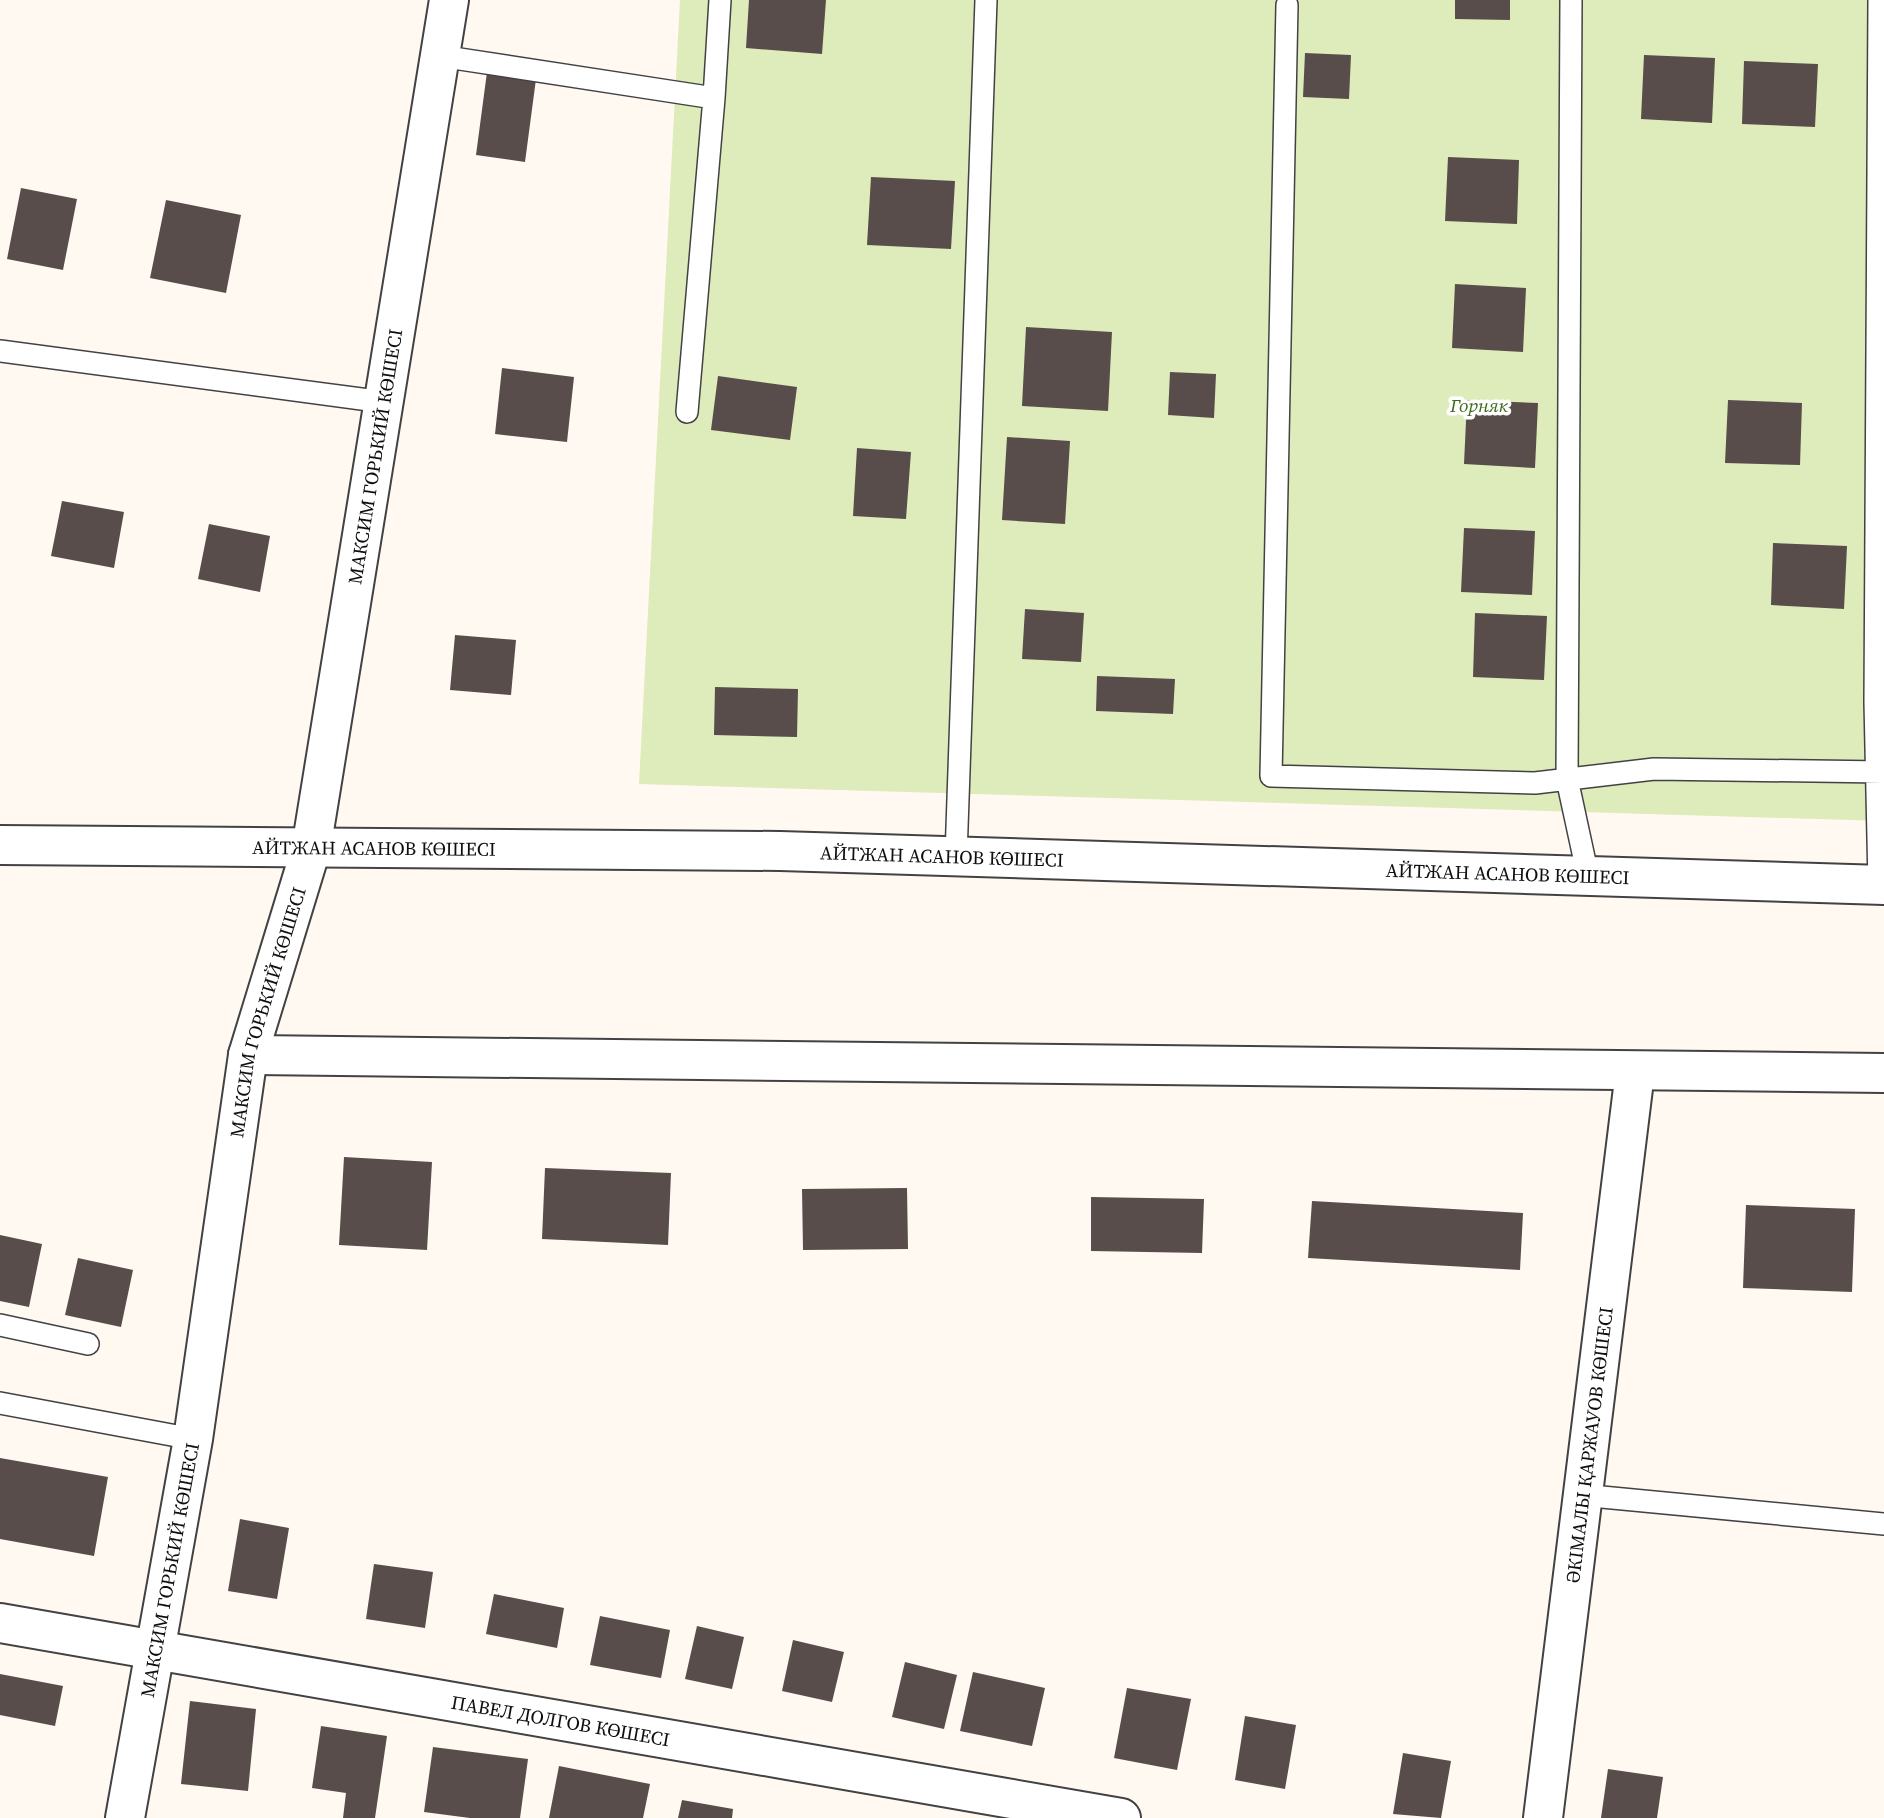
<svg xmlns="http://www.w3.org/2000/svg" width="1884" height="1818" viewBox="0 0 1884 1818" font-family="'Source Serif 4',serif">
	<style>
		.green { fill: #deebba }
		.building { fill: #584d4b }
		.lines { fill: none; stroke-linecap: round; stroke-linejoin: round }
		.service-casing { stroke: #424242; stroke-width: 24 }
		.minor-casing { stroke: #424242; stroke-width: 42 }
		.tertiary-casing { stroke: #424242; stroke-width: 42 }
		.service { stroke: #fff; stroke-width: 21 }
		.minor { stroke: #fff; stroke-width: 38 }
		.tertiary { stroke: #fff; stroke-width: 38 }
		.labels { text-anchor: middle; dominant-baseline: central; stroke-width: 7; stroke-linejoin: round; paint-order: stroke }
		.park-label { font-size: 19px; font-style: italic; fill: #3e691d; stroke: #fff }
		.street-label { font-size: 19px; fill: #0f0f0f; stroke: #fff }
	</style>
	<rect width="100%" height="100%" fill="#fff9f1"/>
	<path class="green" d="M 680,0 L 1884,0 L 1884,821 L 639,784 Z"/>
	<path class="building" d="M 749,0 L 826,0 L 822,54 L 746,48 Z
		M 1455,0 L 1510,0 L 1510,20 L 1455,19 Z
		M 1305,53 L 1351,55 L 1349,99 L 1303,97 Z
		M 1644,55 L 1715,58 L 1712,123 L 1641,119 Z
		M 1744,61 L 1818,64 L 1815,127 L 1742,124 Z
		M 487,72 L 536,79 L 525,162 L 476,155 Z
		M 1448,157 L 1519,160 L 1517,224 L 1445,221 Z
		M 871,177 L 955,181 L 951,249 L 867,245 Z
		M 21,188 L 77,199 L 63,270 L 7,259 Z
		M 166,200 L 241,215 L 226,293 L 150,278 Z
		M 1455,284 L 1526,288 L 1523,352 L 1452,348 Z
		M 1026,327 L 1112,332 L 1108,411 L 1022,406 Z
		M 502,368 L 574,377 L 567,442 L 495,434 Z
		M 1170,372 L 1216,374 L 1214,418 L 1168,415 Z
		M 718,376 L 797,387 L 790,440 L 711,430 Z
		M 1467,400 L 1538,403 L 1535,468 L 1464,464 Z
		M 1728,400 L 1802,403 L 1800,465 L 1725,463 Z
		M 1007,437 L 1070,441 L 1065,524 L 1002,520 Z
		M 857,448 L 911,452 L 906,519 L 853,516 Z
		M 62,501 L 124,512 L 114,568 L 51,556 Z
		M 209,524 L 270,536 L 260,592 L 198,579 Z
		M 1464,528 L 1535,531 L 1532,595 L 1461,592 Z
		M 1773,543 L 1847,546 L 1844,609 L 1771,605 Z
		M 1025,609 L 1084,613 L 1081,662 L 1022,659 Z
		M 1475,613 L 1547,616 L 1544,680 L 1473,677 Z
		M 455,635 L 516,640 L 511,695 L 450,690 Z
		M 1097,676 L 1175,679 L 1173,714 L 1096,711 Z
		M 715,687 L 798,689 L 797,737 L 714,735 Z
		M 344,1157 L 432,1162 L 427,1250 L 339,1245 Z
		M 545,1168 L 671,1173 L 668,1245 L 542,1239 Z
		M 907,1188 L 908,1249 L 803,1250 L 802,1189 Z
		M 1091,1197 L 1204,1199 L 1202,1253 L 1091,1251 Z
		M 1312,1201 L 1523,1213 L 1520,1270 L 1308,1258 Z
		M 1746,1205 L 1855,1209 L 1852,1292 L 1743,1288 Z
		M 0,1235 L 42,1244 L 29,1307 L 0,1301 Z
		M 78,1258 L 133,1270 L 121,1327 L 65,1315 Z
		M 0,1458 L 108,1477 L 94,1556 L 0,1539 Z
		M 240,1519 L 289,1528 L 277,1599 L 228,1591 Z
		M 374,1564 L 433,1572 L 425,1628 L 366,1619 Z
		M 494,1594 L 564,1608 L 557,1648 L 486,1634 Z
		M 600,1616 L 670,1630 L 661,1678 L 590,1665 Z
		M 697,1626 L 744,1637 L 732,1689 L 685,1679 Z
		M 793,1640 L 844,1652 L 832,1702 L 782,1691 Z
		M 905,1662 L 957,1675 L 944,1729 L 892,1717 Z
		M 973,1672 L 1045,1688 L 1032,1746 L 960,1731 Z
		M 0,1674 L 63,1686 L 55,1726 L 0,1715 Z
		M 1127,1688 L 1191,1699 L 1177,1770 L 1114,1758 Z
		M 190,1701 L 256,1709 L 248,1791 L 181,1784 Z
		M 1245,1716 L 1296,1725 L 1285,1789 L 1235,1780 Z
		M 321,1726 L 387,1736 L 375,1818 L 343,1818 L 346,1793 L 312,1788 Z
		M 433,1747 L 528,1759 L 520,1818 L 470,1818 L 424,1812 Z
		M 1403,1753 L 1451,1761 L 1441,1818 L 1393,1814 Z
		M 559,1766 L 650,1784 L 643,1818 L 549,1818 Z
		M 1608,1769 L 1663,1777 L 1657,1818 L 1601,1818 Z
		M 682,1800 L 733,1809 L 732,1818 L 678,1818 Z"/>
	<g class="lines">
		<g class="service-casing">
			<path id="service" d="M 1571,0 L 1567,779 L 1588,876
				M 1287,5 L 1271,776 L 1535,783 L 1654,769 L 1884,772
				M 440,56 L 714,98 L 687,412
				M 714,98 L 720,0
				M 0,351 L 384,402
				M 956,856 L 986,0
				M 1879,884 L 1875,702 L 1879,0
				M 0,1325 L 88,1344
				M 0,1403 L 193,1439
				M 1581,1495 L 1884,1524"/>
		</g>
		<g class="minor-casing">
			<g id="minor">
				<path d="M 248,1055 L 1884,1073"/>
				<path id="s1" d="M 0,1623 L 1121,1818"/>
				<path id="s2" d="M 125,1818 L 193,1439 L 248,1055 L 311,849 L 449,0"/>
				<path id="s3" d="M 1543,1818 L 1635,1072"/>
			</g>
		</g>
		<g class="tertiary-casing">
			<g id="tertiary">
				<path id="s4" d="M 0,845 L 780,851 L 1884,885"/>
			</g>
		</g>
		<use href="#service" class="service"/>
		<use href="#minor" class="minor"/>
		<use href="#tertiary" class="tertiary"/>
	</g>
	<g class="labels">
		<g class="park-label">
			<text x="1479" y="405">Горняк</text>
		</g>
		<g class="street-label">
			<text stroke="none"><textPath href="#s2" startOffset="1386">МАКСИМ ГОРЬКИЙ КӨШЕСІ</textPath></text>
			<text stroke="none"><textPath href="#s4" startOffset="374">АЙТЖАН АСАНОВ КӨШЕСІ</textPath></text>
			<text stroke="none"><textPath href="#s4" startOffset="942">АЙТЖАН АСАНОВ КӨШЕСІ</textPath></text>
			<text stroke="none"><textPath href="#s4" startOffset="1508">АЙТЖАН АСАНОВ КӨШЕСІ</textPath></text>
			<text stroke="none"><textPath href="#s2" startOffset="819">МАКСИМ ГОРЬКИЙ КӨШЕСІ</textPath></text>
			<text stroke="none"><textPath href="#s3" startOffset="376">ӘКІМАЛЫ ҚАРЖАУОВ КӨШЕСІ</textPath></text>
			<text stroke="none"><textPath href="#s2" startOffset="252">МАКСИМ ГОРЬКИЙ КӨШЕСІ</textPath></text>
			<text stroke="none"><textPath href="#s1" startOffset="569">ПАВЕЛ ДОЛГОВ КӨШЕСІ</textPath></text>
		</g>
	</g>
</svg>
